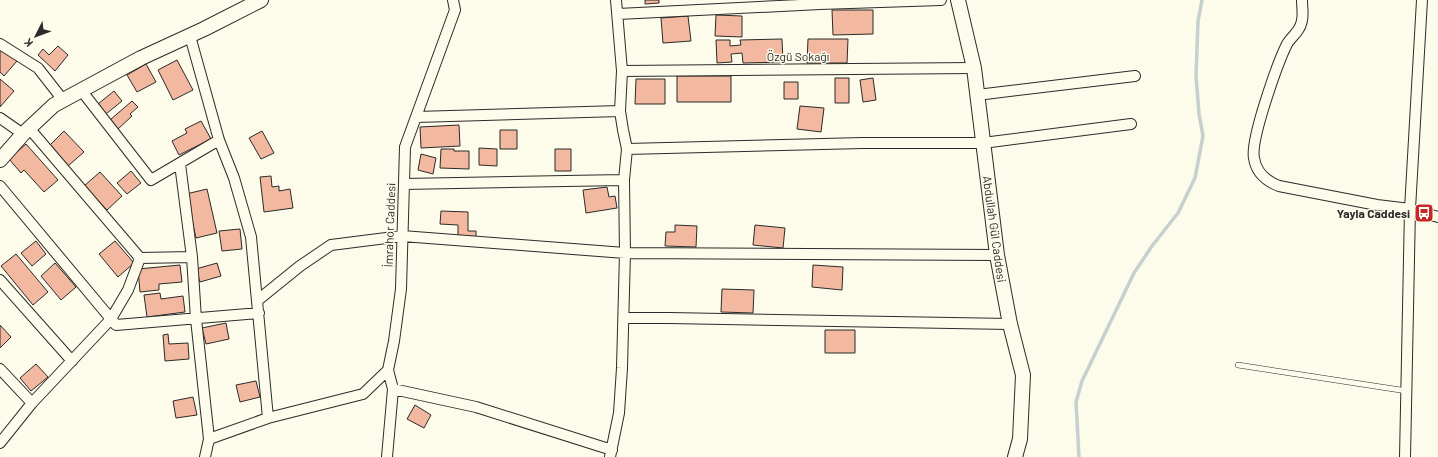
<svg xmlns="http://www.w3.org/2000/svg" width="1438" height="457" viewBox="0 0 1438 457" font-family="Barlow,sans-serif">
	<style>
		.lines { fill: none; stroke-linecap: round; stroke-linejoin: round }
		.stream { stroke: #c7d0d0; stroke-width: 3.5 }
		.building { fill: #f2b8a0; stroke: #2b2b2b }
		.lane-casing { stroke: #2b2b2b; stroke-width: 6 }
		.street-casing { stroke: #2b2b2b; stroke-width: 12 }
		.secondary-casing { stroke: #2b2b2b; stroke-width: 16 }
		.lane { stroke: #fdfbea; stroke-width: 5 }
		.street { stroke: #fdfbea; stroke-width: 10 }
		.secondary { stroke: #fdfbea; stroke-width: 14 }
		.labels { text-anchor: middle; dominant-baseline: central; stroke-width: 3; stroke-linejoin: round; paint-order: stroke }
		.street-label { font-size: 12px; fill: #2b2b2b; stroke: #fdfbea }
		.poi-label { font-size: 12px; font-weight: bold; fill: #2b2b2b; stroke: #fdfbea; text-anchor: end }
	</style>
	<rect width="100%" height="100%" fill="#fdfbea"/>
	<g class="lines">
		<path class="stream" d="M 1079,457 L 1076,402 L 1082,381 L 1134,273 L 1152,246 L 1178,213 L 1195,178 L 1203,136 L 1199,114 L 1196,76 L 1198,21 L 1202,0"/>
	</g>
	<path class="building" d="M 645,0 L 659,0 L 659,3 L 645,4 Z
		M 832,10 L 873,10 L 873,34 L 833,35 Z
		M 716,15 L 742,16 L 742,37 L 715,36 Z
		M 688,16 L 691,41 L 663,43 L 661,18 Z
		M 782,39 L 783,62 L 743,63 L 742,53 L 731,54 L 732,62 L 717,63 L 716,40 L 730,40 L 730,46 L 741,45 L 740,40 Z
		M 808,39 L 848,39 L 847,63 L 807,63 Z
		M 0,46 L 17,61 L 4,76 L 0,72 Z
		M 58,46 L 68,55 L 55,71 L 38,55 L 43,49 L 49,55 Z
		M 177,60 L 193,90 L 173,100 L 158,70 Z
		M 146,64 L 156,82 L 137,92 L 127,75 Z
		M 677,76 L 731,76 L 731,102 L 677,102 Z
		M 835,78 L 849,78 L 849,103 L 835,103 Z
		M 873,78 L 876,100 L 863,102 L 860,80 Z
		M 0,79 L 14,91 L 0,107 Z
		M 636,79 L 665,79 L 665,104 L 635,104 Z
		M 784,82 L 798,82 L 798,99 L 784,99 Z
		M 114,91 L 122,101 L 106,114 L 98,104 Z
		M 132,101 L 138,107 L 130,114 L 132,116 L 118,129 L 110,120 Z
		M 800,106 L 824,108 L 821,132 L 797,129 Z
		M 201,121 L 211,139 L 179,155 L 172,141 L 187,133 L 185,129 Z
		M 459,125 L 460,146 L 421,148 L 420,127 Z
		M 500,130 L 517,130 L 517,149 L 500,149 Z
		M 64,131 L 84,152 L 68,166 L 49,146 Z
		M 262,131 L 274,153 L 261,159 L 249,138 Z
		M 26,144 L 58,180 L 44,192 L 24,170 L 21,173 L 9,159 Z
		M 479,148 L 497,149 L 497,166 L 479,165 Z
		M 441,149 L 454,149 L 454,151 L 469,151 L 469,169 L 440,168 Z
		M 555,149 L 571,149 L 571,171 L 555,171 Z
		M 421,154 L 436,158 L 433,174 L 418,170 Z
		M 131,171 L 141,183 L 127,194 L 117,183 Z
		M 100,172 L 122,196 L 107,210 L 84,186 Z
		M 271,176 L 272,187 L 279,186 L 279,191 L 290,189 L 293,208 L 264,212 L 260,177 Z
		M 607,187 L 609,197 L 615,196 L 617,208 L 586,213 L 583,190 Z
		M 207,189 L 217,233 L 196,238 L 186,194 Z
		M 441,211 L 468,212 L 468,231 L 476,231 L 476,238 L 458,238 L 458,225 L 440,224 Z
		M 675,225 L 697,226 L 696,247 L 665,246 L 666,232 L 675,232 Z
		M 755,225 L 785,228 L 783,248 L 753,245 Z
		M 240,229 L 242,249 L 222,251 L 219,231 Z
		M 36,241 L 46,254 L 32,266 L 21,253 Z
		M 115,241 L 134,263 L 118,277 L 99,254 Z
		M 16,254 L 48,292 L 33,305 L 1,266 Z
		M 55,263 L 76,287 L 61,300 L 41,276 Z
		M 217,263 L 221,276 L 200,282 L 196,269 Z
		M 180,265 L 182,282 L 159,284 L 159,290 L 140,292 L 138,269 Z
		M 813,265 L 843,267 L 842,290 L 812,287 Z
		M 722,289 L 754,290 L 753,313 L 721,312 Z
		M 160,293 L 161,299 L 183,296 L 185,312 L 147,317 L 144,295 Z
		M 226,323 L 229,339 L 206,344 L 202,328 Z
		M 0,325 L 11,337 L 0,348 Z
		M 825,330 L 855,330 L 855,353 L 825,353 Z
		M 168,334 L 169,344 L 188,343 L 189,359 L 165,361 L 163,335 Z
		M 36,364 L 48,377 L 31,391 L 20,378 Z
		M 256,381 L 260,397 L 240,402 L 236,385 Z
		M 193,397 L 197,415 L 176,418 L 173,401 Z
		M 415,405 L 431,415 L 424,428 L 407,419 Z"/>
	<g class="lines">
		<g class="lane-casing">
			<path id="lane" d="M 1238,365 L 1407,391"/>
		</g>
		<g class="street-casing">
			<path id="street" d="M 1302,0 C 1302,8 1304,17 1301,24 C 1299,32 1291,37 1287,44 C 1278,62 1250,140 1254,158 C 1256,172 1266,181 1279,186 L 1377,205 L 1410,209 L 1438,217
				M 618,14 L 820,4 L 941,0
				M 190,36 L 219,140 L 234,178 L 251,237 L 268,418
				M 0,44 L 38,68 L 63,100
				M 622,71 L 974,68
				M 81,90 L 151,180 L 219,140
				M 977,95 L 1135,76
				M 416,117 L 620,111
				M 0,118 L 23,134
				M 29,128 L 140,258 L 192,257
				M 627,149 L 863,143 L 983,143 L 1131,124
				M 180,164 L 192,257 L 196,319 L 209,439 L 205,457
				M 404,184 L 624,180
				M 0,186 L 116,325 L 259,313
				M 0,280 L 72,361
				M 258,300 L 300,266 L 331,245 L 402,236 L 625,253 L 997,255
				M 624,318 L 669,318 L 1010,324
				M 0,369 L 32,403
				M 393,389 L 476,407 L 612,450
				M 209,439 L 268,418 L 363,394 L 388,370
				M 0,443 L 32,403 L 111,319 L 128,290 L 140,258
				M 387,457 L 393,389 L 388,370 L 394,341 L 401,289 L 405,147 L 455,10 L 453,0
				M 610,457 L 619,413 L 622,368 L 625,253 L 624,180 L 627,149 L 623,130 L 620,111 L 622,71 L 616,0
				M 1405,457 L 1410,209 L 1422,0"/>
		</g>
		<g class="secondary-casing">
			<path id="secondary" d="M 958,0 L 974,68 L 997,255 L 1010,324 L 1023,375 L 1020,439 L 1015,457
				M 0,160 L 23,134 L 54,105 L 141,58 L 204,29 L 261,0"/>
		</g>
		<use href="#lane" class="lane"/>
		<use href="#street" class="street"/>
		<use href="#secondary" class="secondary"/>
	</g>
	<defs>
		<g id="bus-square" transform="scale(1)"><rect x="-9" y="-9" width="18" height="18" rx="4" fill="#c62828" stroke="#fdfbea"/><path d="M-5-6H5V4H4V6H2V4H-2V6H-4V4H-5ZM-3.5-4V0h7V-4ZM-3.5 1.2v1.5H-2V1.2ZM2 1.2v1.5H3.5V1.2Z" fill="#fff"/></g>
	</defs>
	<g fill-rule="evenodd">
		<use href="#bus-square" x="1424" y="213"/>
	</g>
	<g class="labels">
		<g class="street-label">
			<text x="798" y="56">Özgü Sokağı</text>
			<text transform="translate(389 225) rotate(-88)">İmrahor Caddesi</text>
			<text transform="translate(995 229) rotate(82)">Abdullah Gül Caddesi</text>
		</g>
		<g class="poi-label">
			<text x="1410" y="213">Yayla Caddesi</text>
		</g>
	</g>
	<g transform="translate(36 36) rotate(228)" stroke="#fdfbea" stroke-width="3" paint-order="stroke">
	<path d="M0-3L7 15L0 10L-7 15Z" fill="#2b2b2b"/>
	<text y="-6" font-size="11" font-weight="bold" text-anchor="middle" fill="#2b2b2b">K</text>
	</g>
</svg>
